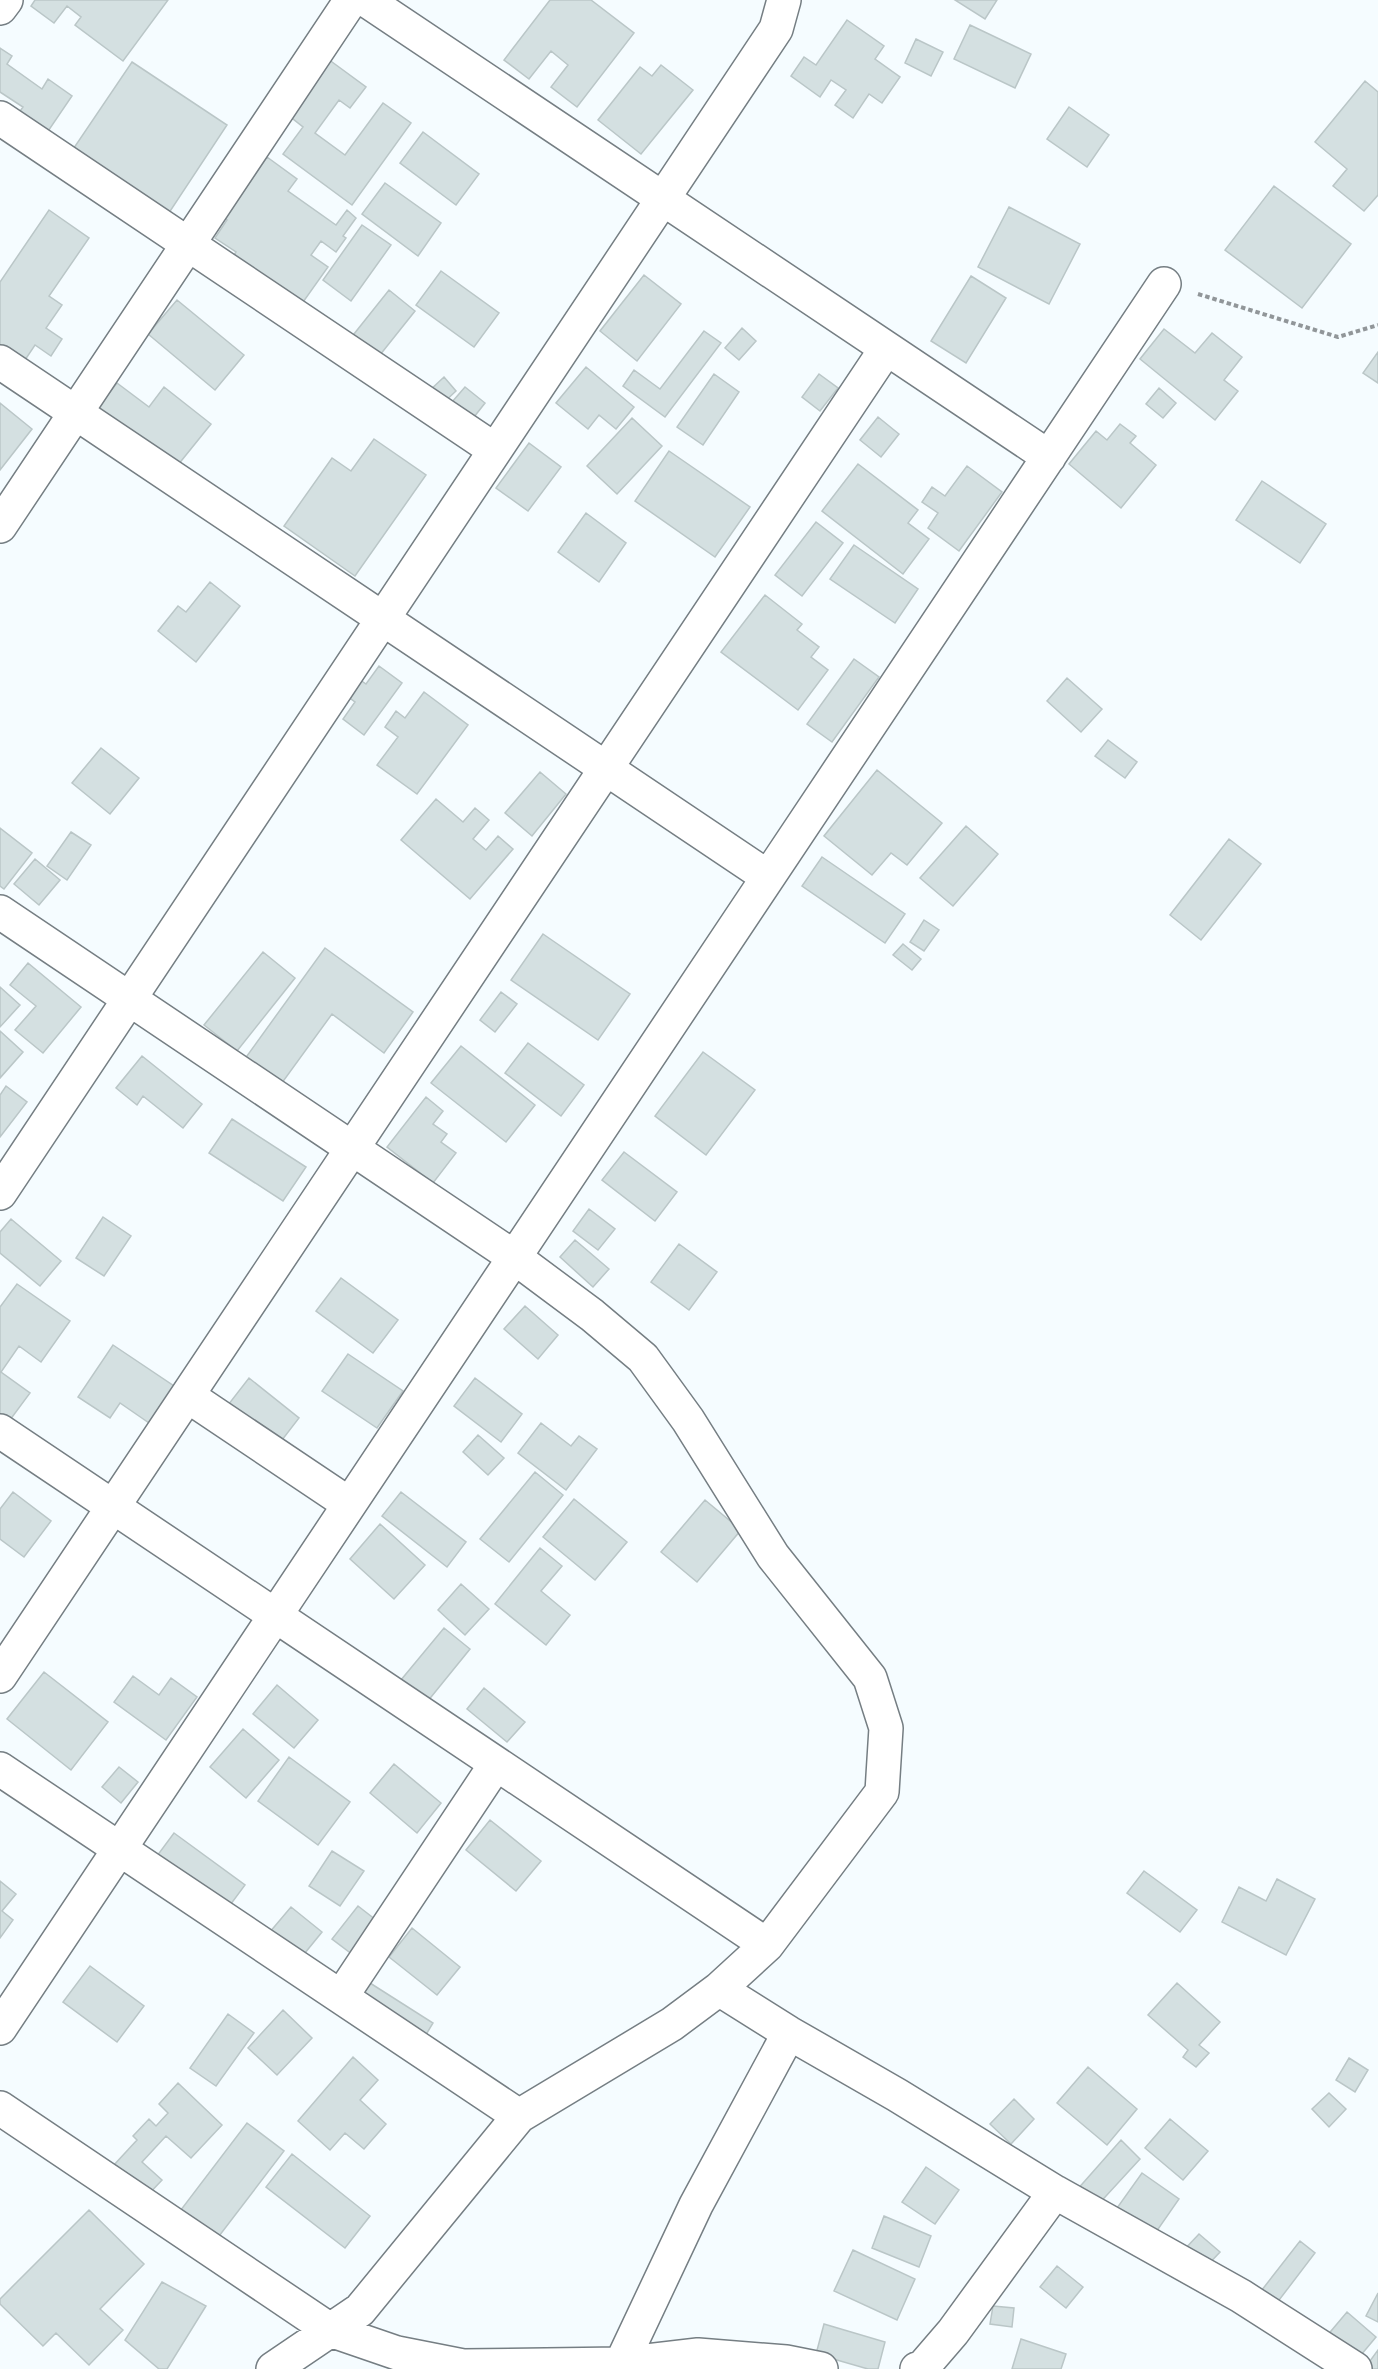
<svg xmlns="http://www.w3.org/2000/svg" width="1378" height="2369" viewBox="0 0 1378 2369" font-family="'Source Sans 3',sans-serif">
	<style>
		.building { fill: #d4e0e1; stroke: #bac6c7; stroke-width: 1.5 }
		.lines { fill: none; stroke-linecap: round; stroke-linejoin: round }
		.minor-casing { stroke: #757e83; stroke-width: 36 }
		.path { stroke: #919699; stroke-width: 4; stroke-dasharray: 4.5 3; stroke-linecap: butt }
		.minor { stroke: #fff; stroke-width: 33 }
	</style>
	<rect width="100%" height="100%" fill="#f5fcff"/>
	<path class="building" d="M 35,0 L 168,0 L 123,61 L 75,25 L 81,17 L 67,6 L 54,23 L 31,6 Z
		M 550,0 L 591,0 L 634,33 L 577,107 L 551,87 L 568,65 L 551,51 L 529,79 L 504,60 Z
		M 955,0 L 997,0 L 985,19 Z
		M 847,20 L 884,46 L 875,59 L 900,77 L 882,103 L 869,94 L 853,118 L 835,105 L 846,90 L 831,80 L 820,97 L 791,76 L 804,57 L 816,65 Z
		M 970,25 L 1031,54 L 1015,88 L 954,59 Z
		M 916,39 L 943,52 L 931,76 L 905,63 Z
		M 0,48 L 12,56 L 7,64 L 42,89 L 48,79 L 72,96 L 40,143 L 11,124 L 23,107 L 0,92 Z
		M 328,59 L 366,87 L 350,108 L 339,100 L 315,133 L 345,155 L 383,103 L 411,123 L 352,205 L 283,154 L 303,127 L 288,115 Z
		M 132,62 L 227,125 L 157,231 L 61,167 Z
		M 661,65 L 693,90 L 641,154 L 598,120 L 640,67 L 652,76 Z
		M 1365,81 L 1378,92 L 1378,195 L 1364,211 L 1333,186 L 1347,169 L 1315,142 Z
		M 1069,107 L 1109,135 L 1087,167 L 1047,139 Z
		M 423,132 L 479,174 L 456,205 L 400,163 Z
		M 267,157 L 297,179 L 288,191 L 336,225 L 347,210 L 356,218 L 343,236 L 346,238 L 336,252 L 321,241 L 311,255 L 328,267 L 296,312 L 228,264 L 236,252 L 215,238 L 227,220 L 219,214 L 232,196 L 238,199 Z
		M 385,183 L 441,223 L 418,256 L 362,214 Z
		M 1274,186 L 1351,244 L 1302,308 L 1225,250 Z
		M 1009,207 L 1080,244 L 1049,304 L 978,267 Z
		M 49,210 L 89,238 L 49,296 L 62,305 L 46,328 L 62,339 L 51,356 L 35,345 L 23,363 L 0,347 L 0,282 Z
		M 362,225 L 391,245 L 351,301 L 323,280 Z
		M 441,271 L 499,313 L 474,347 L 416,305 Z
		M 644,275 L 681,304 L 637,361 L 600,331 Z
		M 971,276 L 1006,298 L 966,363 L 931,341 Z
		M 389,290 L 415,311 L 376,360 L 350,339 Z
		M 177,300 L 244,355 L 215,390 L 148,334 Z
		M 742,328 L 756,341 L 739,360 L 725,348 Z
		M 1164,329 L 1195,353 L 1212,333 L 1242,357 L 1224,380 L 1238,391 L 1215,420 L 1140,359 Z
		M 704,331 L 721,343 L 665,417 L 623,386 L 634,370 L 660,389 Z
		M 1378,352 L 1378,383 L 1363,373 Z
		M 586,367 L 634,407 L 616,429 L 599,415 L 588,429 L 556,403 Z
		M 714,374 L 739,392 L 703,445 L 677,427 Z
		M 819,374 L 838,388 L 820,411 L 802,397 Z
		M 444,377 L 456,391 L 441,405 L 428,392 Z
		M 117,383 L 149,407 L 164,387 L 211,424 L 161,486 L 84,425 Z
		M 465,387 L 485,403 L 467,426 L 446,409 Z
		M 1159,388 L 1176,403 L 1163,418 L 1146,404 Z
		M 0,403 L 32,429 L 0,470 Z
		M 878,417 L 899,434 L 881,457 L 860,440 Z
		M 632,418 L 662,446 L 617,494 L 587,466 Z
		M 1120,424 L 1136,436 L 1130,443 L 1156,465 L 1121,508 L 1069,464 L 1096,431 L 1107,440 Z
		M 374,439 L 426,475 L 355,576 L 284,526 L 332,458 L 351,471 Z
		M 529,443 L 561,467 L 528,511 L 496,488 Z
		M 669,451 L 750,507 L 715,557 L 635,501 Z
		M 858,464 L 918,510 L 908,523 L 929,539 L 903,574 L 822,511 Z
		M 967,466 L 1002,492 L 959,551 L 928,528 L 938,513 L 922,502 L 932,487 L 945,496 Z
		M 1262,481 L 1326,524 L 1300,563 L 1236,520 Z
		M 586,513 L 626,543 L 599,582 L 558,552 Z
		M 816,522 L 843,543 L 802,596 L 775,575 Z
		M 854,545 L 918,589 L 895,623 L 830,579 Z
		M 210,582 L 240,606 L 196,662 L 158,631 L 178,606 L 186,612 Z
		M 765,595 L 802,624 L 797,630 L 819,647 L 811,657 L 828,670 L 798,710 L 721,652 Z
		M 854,659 L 879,677 L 832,742 L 807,724 Z
		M 379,666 L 402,683 L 364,735 L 343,719 L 355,702 L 344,694 L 356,677 L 366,684 Z
		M 1067,678 L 1102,709 L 1081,732 L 1047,701 Z
		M 424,692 L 468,725 L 417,794 L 377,765 L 398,737 L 385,727 L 396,711 L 405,718 Z
		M 1108,740 L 1137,762 L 1125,778 L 1095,756 Z
		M 101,748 L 139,778 L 110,814 L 72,783 Z
		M 877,770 L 942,823 L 907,865 L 891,853 L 872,875 L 824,836 Z
		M 540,772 L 566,794 L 532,836 L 505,813 Z
		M 436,799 L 463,822 L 475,808 L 489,820 L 473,839 L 486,850 L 498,836 L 513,849 L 470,899 L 401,840 Z
		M 966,826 L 998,854 L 953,906 L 920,878 Z
		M 0,828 L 32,853 L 4,889 L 0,886 Z
		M 71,832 L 91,845 L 67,880 L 47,866 Z
		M 1229,839 L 1261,864 L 1201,940 L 1170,915 Z
		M 822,857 L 905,914 L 885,943 L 802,886 Z
		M 35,859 L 60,880 L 39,905 L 14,884 Z
		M 924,920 L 939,930 L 924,951 L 910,942 Z
		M 543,934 L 630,994 L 598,1040 L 511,980 Z
		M 903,944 L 921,959 L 912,970 L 893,955 Z
		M 325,948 L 413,1012 L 384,1053 L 332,1014 L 279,1087 L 244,1060 Z
		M 263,952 L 295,978 L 237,1051 L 204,1025 Z
		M 28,963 L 81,1007 L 43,1053 L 15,1030 L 36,1006 L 10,985 Z
		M 0,987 L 20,1005 L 0,1027 Z
		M 501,992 L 517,1004 L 495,1032 L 480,1020 Z
		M 0,1031 L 23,1052 L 0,1078 Z
		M 528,1043 L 584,1085 L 561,1116 L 505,1073 Z
		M 461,1046 L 535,1105 L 506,1142 L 431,1083 Z
		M 703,1052 L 755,1090 L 706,1155 L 655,1116 Z
		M 142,1056 L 202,1104 L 183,1128 L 143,1096 L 137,1105 L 116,1088 Z
		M 6,1086 L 27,1102 L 0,1137 L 0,1095 Z
		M 426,1097 L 443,1111 L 433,1124 L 447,1134 L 441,1142 L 456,1153 L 433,1183 L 387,1147 Z
		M 232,1119 L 306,1167 L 283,1201 L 209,1153 Z
		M 624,1152 L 677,1192 L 655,1221 L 602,1180 Z
		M 589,1209 L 615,1229 L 598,1250 L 573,1231 Z
		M 103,1217 L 131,1236 L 104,1276 L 76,1258 Z
		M 11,1219 L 61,1261 L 40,1286 L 0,1253 L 0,1232 Z
		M 575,1240 L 609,1269 L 593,1287 L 560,1257 Z
		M 679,1244 L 717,1272 L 689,1310 L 651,1282 Z
		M 341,1278 L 398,1320 L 373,1353 L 316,1311 Z
		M 17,1284 L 70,1321 L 41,1362 L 19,1346 L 1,1372 L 30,1393 L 7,1424 L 0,1419 L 0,1307 Z
		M 525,1306 L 558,1335 L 538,1359 L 504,1329 Z
		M 113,1345 L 177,1388 L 152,1425 L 120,1403 L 110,1418 L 78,1397 Z
		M 348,1354 L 403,1391 L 377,1428 L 322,1391 Z
		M 249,1378 L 299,1418 L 272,1453 L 221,1414 Z
		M 475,1378 L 522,1414 L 501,1442 L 454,1406 Z
		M 541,1423 L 571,1446 L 579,1436 L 597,1449 L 566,1490 L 518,1453 Z
		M 478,1435 L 504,1458 L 488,1475 L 463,1452 Z
		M 535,1472 L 563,1495 L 509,1562 L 480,1539 Z
		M 13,1492 L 51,1521 L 24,1557 L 0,1539 L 0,1509 Z
		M 401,1492 L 466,1542 L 447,1567 L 382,1516 Z
		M 574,1499 L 627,1542 L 595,1580 L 543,1537 Z
		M 705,1500 L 741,1530 L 697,1582 L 661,1552 Z
		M 380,1524 L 425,1565 L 394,1599 L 350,1559 Z
		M 540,1548 L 562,1566 L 541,1591 L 570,1615 L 546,1645 L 495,1604 Z
		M 461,1584 L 489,1609 L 465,1635 L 438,1610 Z
		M 444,1628 L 470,1649 L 423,1707 L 396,1686 Z
		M 44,1672 L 108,1722 L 71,1770 L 7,1719 Z
		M 133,1676 L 159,1695 L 171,1678 L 197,1697 L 166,1740 L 114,1702 Z
		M 277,1685 L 318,1720 L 294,1748 L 253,1714 Z
		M 484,1688 L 525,1722 L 507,1742 L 467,1709 Z
		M 243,1729 L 279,1760 L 246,1798 L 210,1767 Z
		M 289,1757 L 350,1802 L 318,1845 L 258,1801 Z
		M 394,1764 L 441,1803 L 417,1833 L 370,1793 Z
		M 119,1767 L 138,1782 L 121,1803 L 102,1787 Z
		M 490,1820 L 541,1861 L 516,1891 L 466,1850 Z
		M 174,1833 L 245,1885 L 222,1916 L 151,1864 Z
		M 332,1851 L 364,1871 L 340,1906 L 309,1886 Z
		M 1144,1871 L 1197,1910 L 1180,1932 L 1127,1893 Z
		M 1277,1879 L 1315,1899 L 1286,1955 L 1222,1922 L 1239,1887 L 1266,1901 Z
		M 0,1881 L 16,1894 L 2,1911 L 13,1920 L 0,1938 Z
		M 358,1906 L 390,1931 L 365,1964 L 332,1939 Z
		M 291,1907 L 322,1932 L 296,1964 L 264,1939 Z
		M 412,1928 L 460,1967 L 437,1995 L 389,1957 Z
		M 90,1966 L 144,2006 L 117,2042 L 63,2002 Z
		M 370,1983 L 433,2023 L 421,2043 L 357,2004 Z
		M 1177,1983 L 1220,2022 L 1199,2045 L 1209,2053 L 1196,2067 L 1183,2057 L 1188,2050 L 1148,2015 Z
		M 283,2010 L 312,2038 L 277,2075 L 248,2048 Z
		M 228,2014 L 254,2033 L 216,2086 L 190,2068 Z
		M 353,2057 L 378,2080 L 360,2100 L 386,2124 L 364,2149 L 345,2133 L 330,2150 L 298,2121 Z
		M 1349,2058 L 1368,2070 L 1355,2092 L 1336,2080 Z
		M 1088,2067 L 1137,2109 L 1107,2145 L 1057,2103 Z
		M 178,2083 L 222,2125 L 191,2158 L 166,2136 L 142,2162 L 162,2180 L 146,2197 L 113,2166 L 137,2140 L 133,2136 L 149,2119 L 156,2126 L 168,2113 L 159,2104 Z
		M 1329,2093 L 1346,2109 L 1329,2127 L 1312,2109 Z
		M 1014,2099 L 1034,2119 L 1011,2144 L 990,2124 Z
		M 1170,2119 L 1208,2151 L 1183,2180 L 1145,2148 Z
		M 247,2123 L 284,2151 L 213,2244 L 177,2215 Z
		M 1121,2140 L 1140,2159 L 1095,2208 L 1076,2191 Z
		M 292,2154 L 370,2216 L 345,2248 L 266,2187 Z
		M 926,2167 L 959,2190 L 935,2224 L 902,2202 Z
		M 1142,2173 L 1179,2199 L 1154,2235 L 1117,2208 Z
		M 89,2210 L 144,2264 L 100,2309 L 123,2330 L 89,2365 L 56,2333 L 43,2346 L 0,2304 L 0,2299 Z
		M 884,2216 L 931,2236 L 919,2267 L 872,2248 Z
		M 1199,2234 L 1220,2252 L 1204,2269 L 1183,2251 Z
		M 1300,2241 L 1315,2253 L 1273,2308 L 1258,2295 Z
		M 853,2250 L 915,2279 L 897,2320 L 834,2291 Z
		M 1057,2266 L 1083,2287 L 1066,2308 L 1040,2287 Z
		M 162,2282 L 206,2306 L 167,2369 L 159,2369 L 125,2340 Z
		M 1378,2293 L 1378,2322 L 1366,2316 Z
		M 993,2306 L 1014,2308 L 1012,2327 L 990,2324 Z
		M 1347,2312 L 1376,2337 L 1356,2361 L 1326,2337 Z
		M 824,2324 L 885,2342 L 878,2369 L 868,2369 L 816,2354 Z
		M 1021,2339 L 1066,2354 L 1061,2369 L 1012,2369 Z
		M 1378,2350 L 1378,2369 L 1372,2369 L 1367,2365 Z"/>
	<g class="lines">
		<g class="minor-casing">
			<path id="minor" d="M 366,0 L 1049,457
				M 0,8 L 6,0
				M 0,118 L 495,450
				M 0,362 L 768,877
				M 0,526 L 351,0
				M 0,912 L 514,1257 L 592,1315 L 643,1358 L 688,1420 L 773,1556 L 870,1678 L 886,1728 L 882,1792 L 767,1945 L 719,1989 L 672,2024 L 519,2116 L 360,2310 L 273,2369
				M 0,1193 L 776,29 L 784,0
				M 188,1396 L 349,1504
				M 0,1431 L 767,1945
				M 0,1676 L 886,349
				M 0,1769 L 519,2116
				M 719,1989 L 789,2033 L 897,2095 L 1055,2192 L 1241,2296 L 1355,2369
				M 341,1997 L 496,1764
				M 0,2028 L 1164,284
				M 0,2108 L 330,2330 L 397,2353 L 463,2366 L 621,2364 L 698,2355 L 786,2362 L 821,2369
				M 621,2364 L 696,2205 L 789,2033
				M 917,2369 L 922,2368 L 953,2332 L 1055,2192"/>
		</g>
		<path class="path" d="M 1198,294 L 1338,337 L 1378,325"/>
		<use href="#minor" class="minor"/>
	</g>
</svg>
